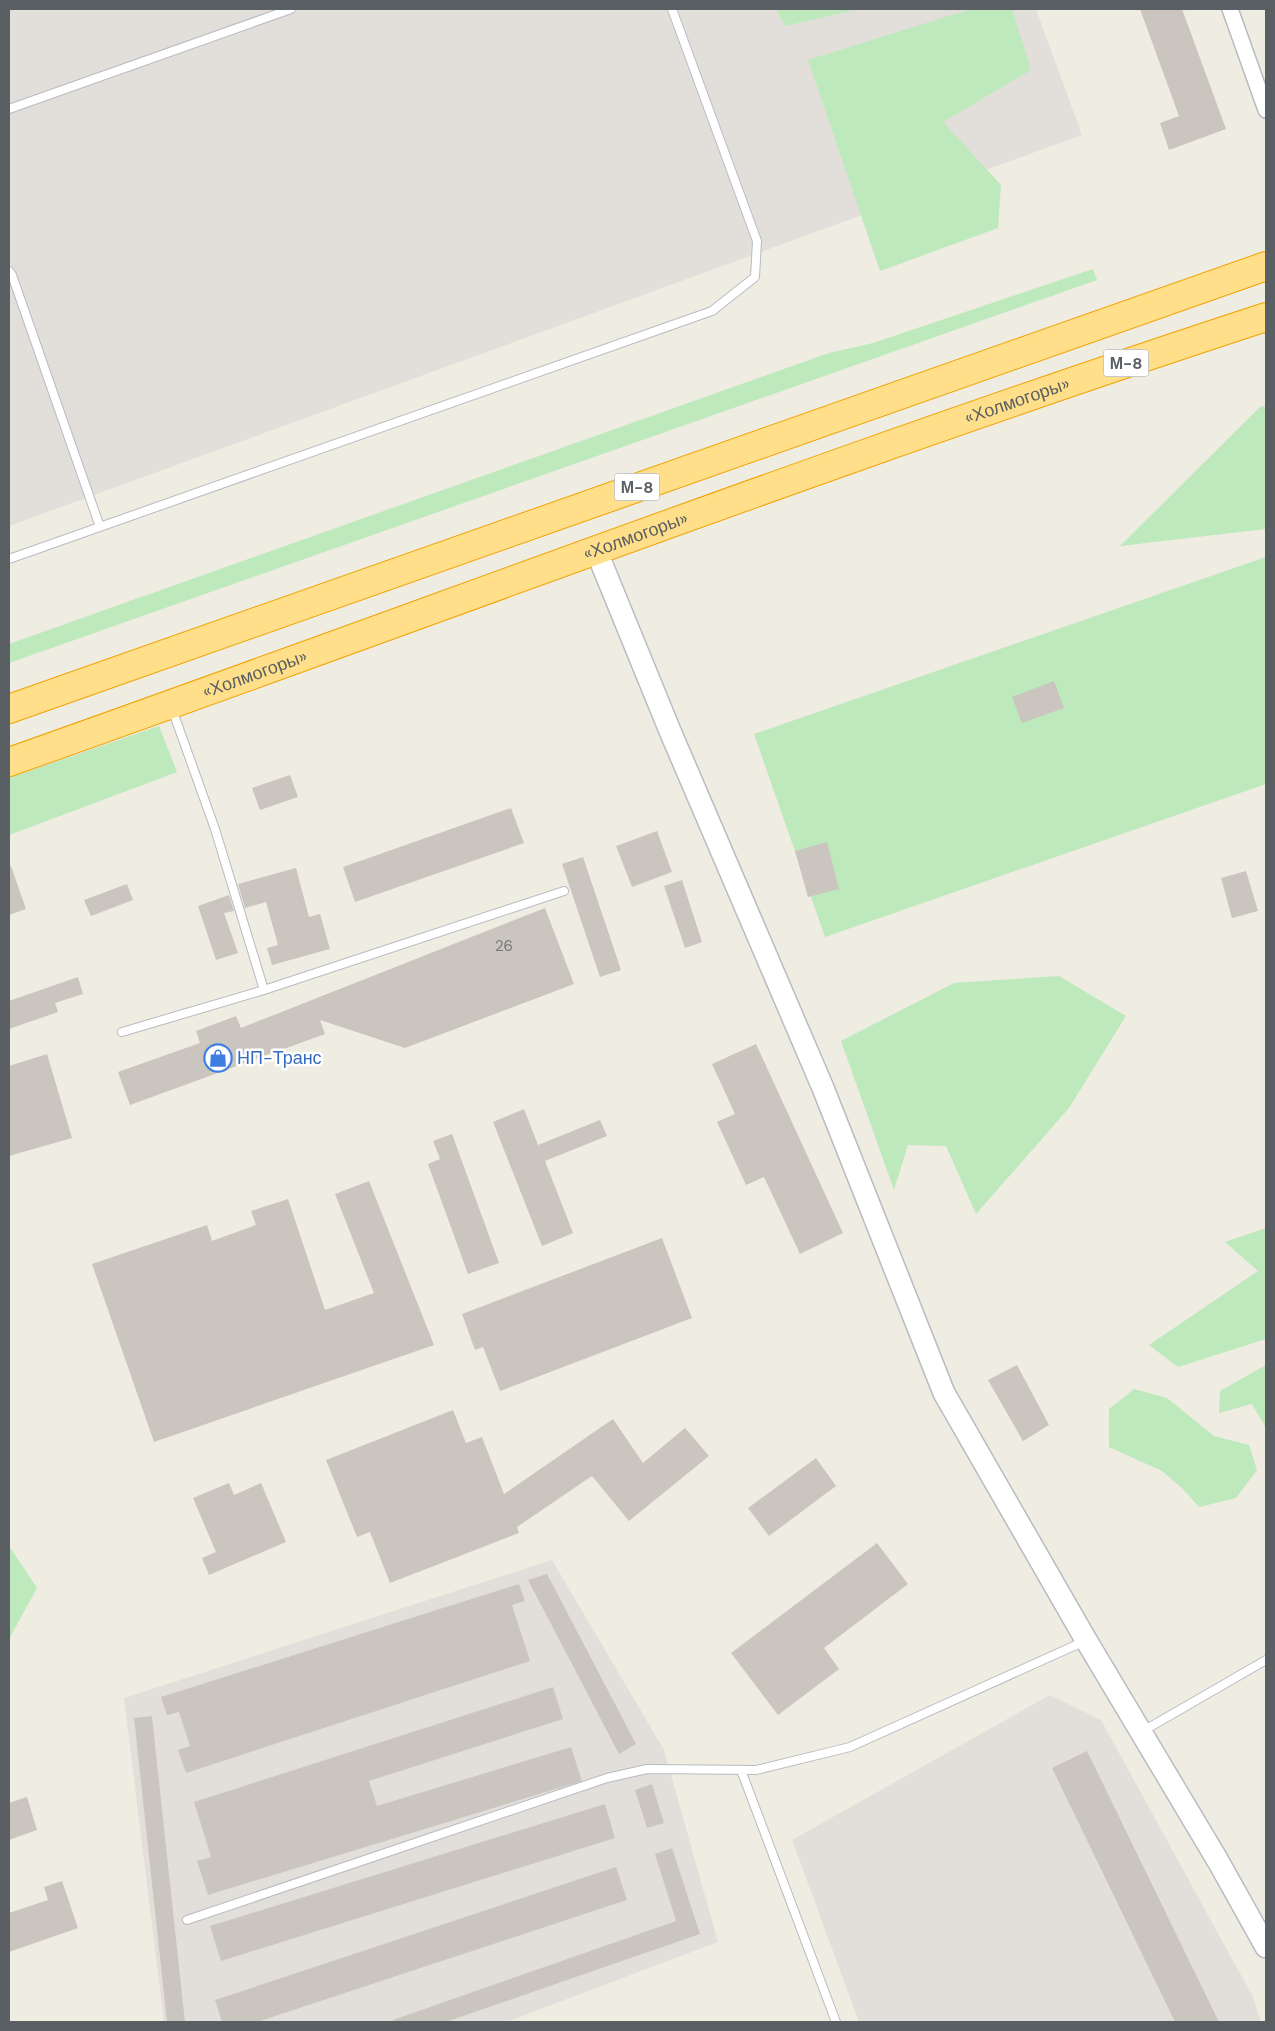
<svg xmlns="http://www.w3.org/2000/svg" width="1275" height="2031" viewBox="0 0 1275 2031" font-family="'DM Sans',sans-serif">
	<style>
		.industrial { fill: #e2dfda }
		.green { fill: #bde9bc }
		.building { fill: #cac6bf }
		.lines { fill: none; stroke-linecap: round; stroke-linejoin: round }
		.lane-casing { stroke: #b7bbc0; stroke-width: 10 }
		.street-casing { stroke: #b7bbc0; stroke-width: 18 }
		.secondary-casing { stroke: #b8bcc2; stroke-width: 24 }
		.highway-casing { stroke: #f1a200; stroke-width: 30 }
		.lane { stroke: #fff; stroke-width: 8 }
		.street { stroke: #fff; stroke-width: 15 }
		.secondary { stroke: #fff; stroke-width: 21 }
		.highway { stroke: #ffdf89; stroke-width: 28 }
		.labels { text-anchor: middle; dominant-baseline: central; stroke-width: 5; stroke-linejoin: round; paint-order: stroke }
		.number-label { font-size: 15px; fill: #76797b }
		.shield { fill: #fff; stroke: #8c8f92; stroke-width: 1 }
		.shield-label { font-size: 16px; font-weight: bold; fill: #5a5f64 }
		.street-label { font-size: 18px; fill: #5a5f64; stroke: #fff }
		.shop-label { font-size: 18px; fill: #366cbe; stroke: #fff; text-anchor: start }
	</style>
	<rect width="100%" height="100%" fill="#efece2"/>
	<path class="industrial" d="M 9,9 L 1036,9 L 1082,135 L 9,526 Z
		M 552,1560 L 664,1750 L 718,1942 L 506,2022 L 164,2022 L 124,1698 Z
		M 1050,1695 L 1101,1720 L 1253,1997 L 1261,2022 L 859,2022 L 792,1840 Z"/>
	<path class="green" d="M 776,9 L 859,9 L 785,26 Z
		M 971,9 L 1012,9 L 1031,70 L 943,122 L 1001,185 L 998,228 L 880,271 L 808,60 Z
		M 1093,269 L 1097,280 L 9,663 L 9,644 L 829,353 L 873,343 Z
		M 1261,406 L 1266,407 L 1266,529 L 1120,546 Z
		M 1266,557 L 1266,784 L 825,937 L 754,734 Z
		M 159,726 L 177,772 L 9,835 L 9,778 Z
		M 1059,976 L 1126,1016 L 1069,1108 L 976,1214 L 946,1146 L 908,1145 L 894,1190 L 841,1041 L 954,983 Z
		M 1266,1228 L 1266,1339 L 1178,1367 L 1149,1345 L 1258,1271 L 1225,1242 Z
		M 1266,1365 L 1266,1428 L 1252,1404 L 1219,1413 L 1220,1391 Z
		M 1134,1389 L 1167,1398 L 1214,1436 L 1249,1445 L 1257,1470 L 1236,1498 L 1199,1507 L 1183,1489 L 1162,1471 L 1109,1447 L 1109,1409 Z
		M 9,1546 L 37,1588 L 9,1639 Z"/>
	<path class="building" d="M 1140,9 L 1182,9 L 1226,129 L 1169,150 L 1160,123 L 1179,116 Z
		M 1054,681 L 1064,708 L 1022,723 L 1012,697 Z
		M 290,775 L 298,797 L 260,810 L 252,788 Z
		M 511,808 L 524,843 L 355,902 L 343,867 Z
		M 657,831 L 672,872 L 632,887 L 616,846 Z
		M 827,842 L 839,889 L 808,897 L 795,851 Z
		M 583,857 L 621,970 L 600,977 L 562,864 Z
		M 11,866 L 26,909 L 9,915 L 9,867 Z
		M 296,868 L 309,917 L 320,914 L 330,949 L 272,965 L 267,948 L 278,945 L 266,902 L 245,908 L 238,884 Z
		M 1246,871 L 1258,911 L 1232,918 L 1221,878 Z
		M 682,880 L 702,942 L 685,948 L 664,886 Z
		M 127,884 L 133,900 L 91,916 L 84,900 Z
		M 229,895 L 234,911 L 224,913 L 238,953 L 216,960 L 198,906 Z
		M 545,908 L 574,984 L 405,1048 L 320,1020 L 325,1034 L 130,1105 L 118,1072 L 200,1043 L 196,1031 L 236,1016 L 241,1028 Z
		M 78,977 L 83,994 L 55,1003 L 58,1012 L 9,1029 L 9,1001 Z
		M 756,1044 L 843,1233 L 800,1254 L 764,1177 L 746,1185 L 717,1122 L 735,1114 L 712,1064 Z
		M 47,1054 L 72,1138 L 9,1156 L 9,1066 Z
		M 524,1109 L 538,1145 L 600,1120 L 607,1136 L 545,1161 L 573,1233 L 542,1246 L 493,1122 Z
		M 452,1134 L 499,1263 L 468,1274 L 428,1164 L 440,1159 L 433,1141 Z
		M 369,1181 L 434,1345 L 154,1442 L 92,1264 L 207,1225 L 212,1241 L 256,1225 L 251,1211 L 288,1199 L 325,1310 L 374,1293 L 335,1194 Z
		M 662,1238 L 692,1318 L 500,1391 L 483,1347 L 475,1350 L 462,1314 Z
		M 1017,1365 L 1049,1425 L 1023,1441 L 988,1380 Z
		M 453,1410 L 466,1443 L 482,1437 L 504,1494 L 613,1419 L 643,1463 L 685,1428 L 709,1456 L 629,1521 L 592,1476 L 517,1527 L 519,1533 L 390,1583 L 370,1532 L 357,1537 L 326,1460 Z
		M 816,1458 L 836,1486 L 769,1536 L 748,1508 Z
		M 229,1483 L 234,1495 L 261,1483 L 286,1542 L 209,1575 L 202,1558 L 216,1552 L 193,1498 Z
		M 877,1543 L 908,1584 L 824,1648 L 839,1669 L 778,1715 L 731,1653 Z
		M 547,1574 L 636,1744 L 619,1754 L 528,1580 Z
		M 519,1584 L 525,1601 L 512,1605 L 530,1661 L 186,1773 L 178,1750 L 190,1746 L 179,1712 L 167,1715 L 161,1697 Z
		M 553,1687 L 563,1719 L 369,1781 L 377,1806 L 571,1747 L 582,1781 L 208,1895 L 197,1861 L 211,1857 L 194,1802 Z
		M 152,1716 L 156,1754 L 185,2022 L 167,2022 L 134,1718 Z
		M 1087,1751 L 1219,2022 L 1175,2022 L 1052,1768 Z
		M 652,1784 L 664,1823 L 647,1828 L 635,1790 Z
		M 27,1797 L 37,1830 L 9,1840 L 9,1803 Z
		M 605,1804 L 615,1838 L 221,1961 L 210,1926 Z
		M 672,1848 L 700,1934 L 446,2022 L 394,2022 L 393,2020 L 676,1921 L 655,1854 Z
		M 616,1867 L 627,1900 L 257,2022 L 222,2022 L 215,2000 Z
		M 62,1881 L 78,1928 L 9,1952 L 9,1913 L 48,1900 L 44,1887 Z"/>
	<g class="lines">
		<g class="lane-casing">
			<path id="lane" d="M 9,109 L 291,9
				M 9,271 L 12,275 L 100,527
				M 9,559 L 712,311 L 755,277 L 757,241 L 672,9
				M 172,709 L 215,829 L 264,990
				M 122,1032 L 264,990 L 564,891
				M 1143,1731 L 1266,1660
				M 741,1770 L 836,2022
				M 187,1920 L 607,1778 L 647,1769 L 756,1770 L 850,1747 L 1085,1641"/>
		</g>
		<g class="street-casing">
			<path id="street" d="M 1230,9 L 1266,110"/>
		</g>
		<g class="secondary-casing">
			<path id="secondary" d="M 596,550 L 670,731 L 823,1088 L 944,1393 L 1086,1640 L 1218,1861 L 1266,1947"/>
		</g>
		<g class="highway-casing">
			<g id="highway">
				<path d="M 9,709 L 1266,266"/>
				<path id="s1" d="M 9,762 C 428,614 843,455 1266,317"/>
			</g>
		</g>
		<use href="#lane" class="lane"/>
		<use href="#street" class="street"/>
		<use href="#secondary" class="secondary"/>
		<use href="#highway" class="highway"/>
	</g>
	<defs>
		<g id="shop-ring" transform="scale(1.4375)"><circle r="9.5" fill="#fff" stroke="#3f7fe0" stroke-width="1.5"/><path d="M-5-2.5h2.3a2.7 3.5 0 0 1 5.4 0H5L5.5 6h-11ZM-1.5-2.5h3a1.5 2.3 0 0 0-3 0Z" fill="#3f7fe0"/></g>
	</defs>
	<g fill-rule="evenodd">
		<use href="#shop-ring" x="218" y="1058"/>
	</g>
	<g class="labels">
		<g class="number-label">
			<text x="504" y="946">26</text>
		</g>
		<g class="shield">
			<rect x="1103.5" y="349.5" width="45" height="27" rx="4"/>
			<rect x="614.5" y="473.5" width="45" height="27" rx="4"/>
		</g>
		<g class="shield-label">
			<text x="1126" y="363">М-8</text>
			<text x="637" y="487">М-8</text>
		</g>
		<g class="street-label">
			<text stroke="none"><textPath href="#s1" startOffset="1071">«Холмогоры»</textPath></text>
			<text stroke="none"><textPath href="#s1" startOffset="666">«Холмогоры»</textPath></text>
			<text stroke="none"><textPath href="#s1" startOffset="261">«Холмогоры»</textPath></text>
		</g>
		<g class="shop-label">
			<text x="237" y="1058">НП-Транс</text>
		</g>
	</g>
	<rect width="1275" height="2031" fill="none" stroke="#5a5f64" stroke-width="20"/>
</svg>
